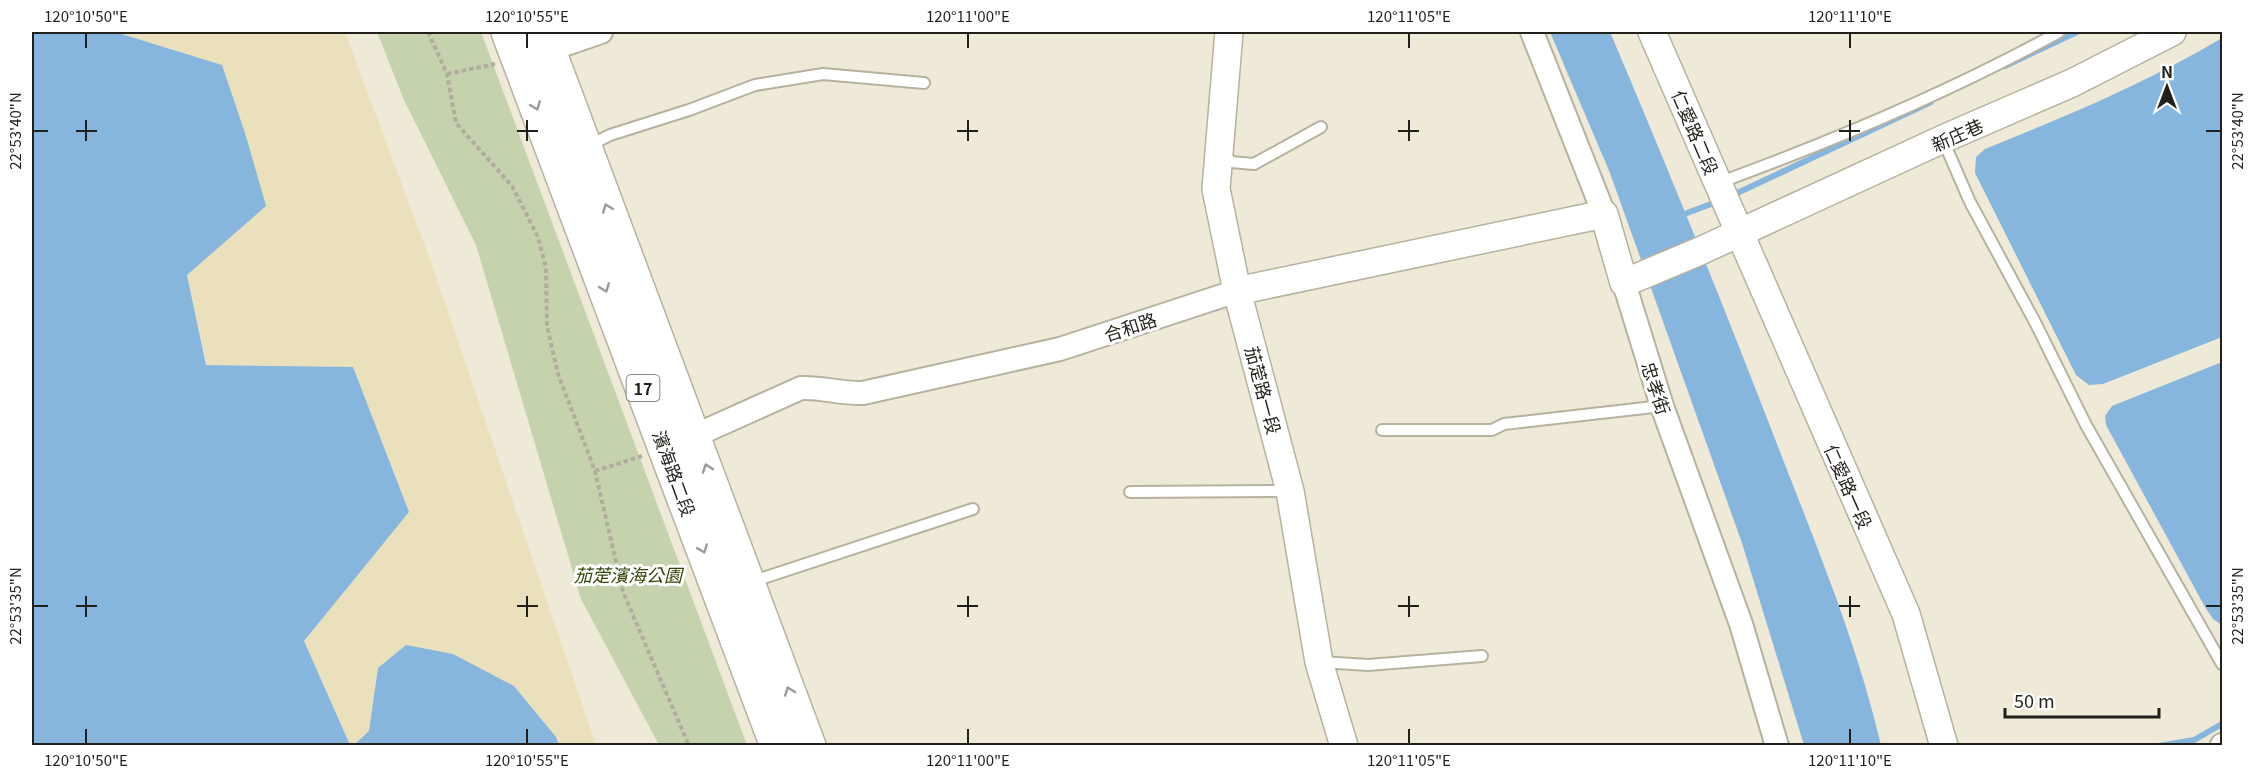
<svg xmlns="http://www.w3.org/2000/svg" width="2254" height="777" viewBox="0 0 2254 777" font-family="Georgia,'Noto Sans TC',serif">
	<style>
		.green { fill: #c4d2ae }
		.sand { fill: #eae0bb }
		.water { fill: #86b5dd }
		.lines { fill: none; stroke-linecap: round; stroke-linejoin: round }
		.stream { stroke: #86b5dd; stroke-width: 6 }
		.service-casing { stroke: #b6b2a0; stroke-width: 14 }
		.minor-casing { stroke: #b6b2a0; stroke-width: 26 }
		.tertiary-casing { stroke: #b6b2a0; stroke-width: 30 }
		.primary-casing { stroke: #b6b2a0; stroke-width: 36 }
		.path { stroke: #b1ac9e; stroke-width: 4; stroke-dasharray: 4.5 3; stroke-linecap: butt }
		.service { stroke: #fff; stroke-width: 10 }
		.minor { stroke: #fff; stroke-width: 22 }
		.tertiary { stroke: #fff; stroke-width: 27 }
		.primary { stroke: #fff; stroke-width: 33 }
		.oneway { stroke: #9b9a98 }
		.ticks { fill: none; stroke: #211f19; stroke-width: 2 }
		.labels { text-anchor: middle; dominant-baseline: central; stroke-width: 6; stroke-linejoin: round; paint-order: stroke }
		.shield { fill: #fff; stroke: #64625e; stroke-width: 1.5 }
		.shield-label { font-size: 16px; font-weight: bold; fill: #211f19 }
		.street-label { font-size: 18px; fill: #211f19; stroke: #fff }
		.park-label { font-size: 18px; font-style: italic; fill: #344507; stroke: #fff }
		.neatline { fill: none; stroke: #211f19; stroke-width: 2 }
		.ticks-label { font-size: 15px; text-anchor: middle; fill: #211f19 }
	</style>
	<rect width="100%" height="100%" fill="#efe9d7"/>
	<path class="green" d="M 377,32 L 481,32 L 747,745 L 659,745 L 581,599 L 476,245 L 404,100 Z"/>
	<path class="sand" d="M 115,32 L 345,32 L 432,265 L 596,745 L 559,745 L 556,737 L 514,686 L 378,668 L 369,731 L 354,745 L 350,745 L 304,641 L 409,512 L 353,367 L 207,365 L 187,275 L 222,65 Z"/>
	<path class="water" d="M 32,32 L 115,32 L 222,65 L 245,133 L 266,206 L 187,275 L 206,365 L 353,367 L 409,512 L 304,641 L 350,745 L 32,745 Z
		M 1550,32 L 1610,32 C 1670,173 1727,314 1782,457 C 1819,552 1858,647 1881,745 L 1804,745 L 1742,543 L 1610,173 Z
		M 2222,38 L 2222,337 L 2103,384 L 2089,385 L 2076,375 L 1975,173 L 1976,157 L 1985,149 C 2066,116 2147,83 2222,38 Z
		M 2222,362 L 2222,625 L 2213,619 L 2205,607 L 2106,425 L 2105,416 L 2112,406 Z
		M 406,645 L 453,654 L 514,686 L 556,737 L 559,745 L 354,745 L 369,731 L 378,668 Z"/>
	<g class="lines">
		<path class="stream" d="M 2005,66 L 2077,32
			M 1731,196 L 1931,102
			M 1687,213 L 1719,201
			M 2159,746 L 2194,740 L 2222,724"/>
		<g class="service-casing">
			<path id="service" d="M 1943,140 L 1970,202 L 2036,324 L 2086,425 L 2222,664
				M 588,146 L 610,135 L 689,110 L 755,85 L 823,74 L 924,83
				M 1224,153 L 1231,162 L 1254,164 L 1321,127
				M 1718,183 C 1833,141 1952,91 2059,32
				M 1382,430 L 1492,430 L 1504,424 L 1662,406
				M 1130,492 L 1289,491
				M 751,582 L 973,509
				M 1321,662 L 1368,665 L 1482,656"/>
		</g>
		<g class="minor-casing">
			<path id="minor" d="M 1532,32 L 1604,214
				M 537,54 L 601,32
				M 1624,283 L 1662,406 L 1741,624 L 1777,746
				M 683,441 L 801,388 C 822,387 842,394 863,393 L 1060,349 L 1237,291
				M 2222,746 L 2222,745"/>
		</g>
		<g class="tertiary-casing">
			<path id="tertiary" d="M 1229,32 L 1216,189 L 1237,291 L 1290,491 L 1319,662 L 1344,746
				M 1652,32 L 1906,614 L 1944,746
				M 1237,291 L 1604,214 L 1624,283 L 1700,251 L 1943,139 L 2072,83 L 2172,32"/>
		</g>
		<g class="primary-casing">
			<path id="primary" d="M 508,32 L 777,746
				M 542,32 C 631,269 721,507 809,746"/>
		</g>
		<path class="path" d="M 428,32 L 447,74 L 456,123 L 512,186 L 538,237 L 546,268 L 547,326 L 558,374 L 595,471 L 623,592 L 689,746
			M 447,74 L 495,64
			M 595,471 L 642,456"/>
		<use href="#service" class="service"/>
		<use href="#minor" class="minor"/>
		<use href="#tertiary" class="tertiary"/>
		<use href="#primary" class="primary"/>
	</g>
	<defs><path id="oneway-chevron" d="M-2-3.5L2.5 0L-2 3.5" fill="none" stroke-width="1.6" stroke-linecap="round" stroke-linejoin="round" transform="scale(1.5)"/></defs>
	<g class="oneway">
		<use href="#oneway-chevron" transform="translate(536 106) rotate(69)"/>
		<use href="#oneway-chevron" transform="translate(607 208) rotate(-111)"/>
		<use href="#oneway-chevron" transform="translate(605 288) rotate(69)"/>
		<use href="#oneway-chevron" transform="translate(707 468) rotate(-109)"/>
		<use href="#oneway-chevron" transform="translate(703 549) rotate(69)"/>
		<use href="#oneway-chevron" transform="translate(789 691) rotate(-110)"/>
	</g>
	<path class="ticks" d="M 86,33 L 86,48M 527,33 L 527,48M 968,33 L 968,48M 1409,33 L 1409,48M 1850,33 L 1850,48M 86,120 L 86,141M 527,120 L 527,141M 968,120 L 968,141M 1409,120 L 1409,141M 1850,120 L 1850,141M 33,131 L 48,131M 76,131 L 97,131M 517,131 L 538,131M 957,131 L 978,131M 1398,131 L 1419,131M 1839,131 L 1860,131M 2206,131 L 2221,131M 86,596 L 86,617M 527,596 L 527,617M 968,596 L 968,617M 1409,596 L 1409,617M 1850,596 L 1850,617M 33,606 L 48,606M 76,606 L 97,606M 517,606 L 538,606M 957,606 L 978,606M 1398,606 L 1419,606M 1839,606 L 1860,606M 2206,606 L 2221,606M 86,729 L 86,744M 527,729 L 527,744M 968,729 L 968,744M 1409,729 L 1409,744M 1850,729 L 1850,744"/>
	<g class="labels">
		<rect class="shield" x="626.5" y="375" width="33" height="26" rx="4.5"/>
		<g class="shield-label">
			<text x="643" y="388">17</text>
		</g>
		<g class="street-label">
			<text transform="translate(1696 132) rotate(67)">仁愛路二段</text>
			<text transform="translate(1957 134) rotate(-24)">新庄巷</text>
			<text transform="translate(1130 326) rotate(-18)">合和路</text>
			<text transform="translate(1657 388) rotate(72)">忠孝街</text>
			<text transform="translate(1264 390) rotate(75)">茄萣路一段</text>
			<text transform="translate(675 473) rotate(70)">濱海路二段</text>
			<text transform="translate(1849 486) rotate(66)">仁愛路一段</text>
		</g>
		<g class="park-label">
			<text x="628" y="574">茄萣濱海公園</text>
		</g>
	</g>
	<rect width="2254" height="777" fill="none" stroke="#ffffff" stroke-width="66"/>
	<g transform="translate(2167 87)" stroke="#ffffff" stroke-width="4.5" paint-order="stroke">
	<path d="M0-4.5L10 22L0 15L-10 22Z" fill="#211f19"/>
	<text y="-9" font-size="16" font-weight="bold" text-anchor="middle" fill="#211f19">N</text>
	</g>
	<path d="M2005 708v9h154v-9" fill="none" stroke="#211f19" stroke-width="3"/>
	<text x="2014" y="708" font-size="18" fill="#211f19" stroke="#ffffff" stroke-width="4.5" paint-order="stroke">50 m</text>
	<rect x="33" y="33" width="2188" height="711" class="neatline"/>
	<g class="ticks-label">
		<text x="86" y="22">120°10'50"E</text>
		<text x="527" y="22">120°10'55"E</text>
		<text x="968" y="22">120°11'00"E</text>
		<text x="1409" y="22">120°11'05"E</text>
		<text x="1850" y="22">120°11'10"E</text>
		<text transform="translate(16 131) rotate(-90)" y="5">22°53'40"N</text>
		<text transform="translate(2238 131) rotate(-90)" y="5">22°53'40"N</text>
		<text transform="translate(16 606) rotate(-90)" y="5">22°53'35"N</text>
		<text transform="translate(2238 606) rotate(-90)" y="5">22°53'35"N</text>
		<text x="86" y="766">120°10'50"E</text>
		<text x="527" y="766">120°10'55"E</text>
		<text x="968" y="766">120°11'00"E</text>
		<text x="1409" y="766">120°11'05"E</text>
		<text x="1850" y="766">120°11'10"E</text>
	</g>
</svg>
